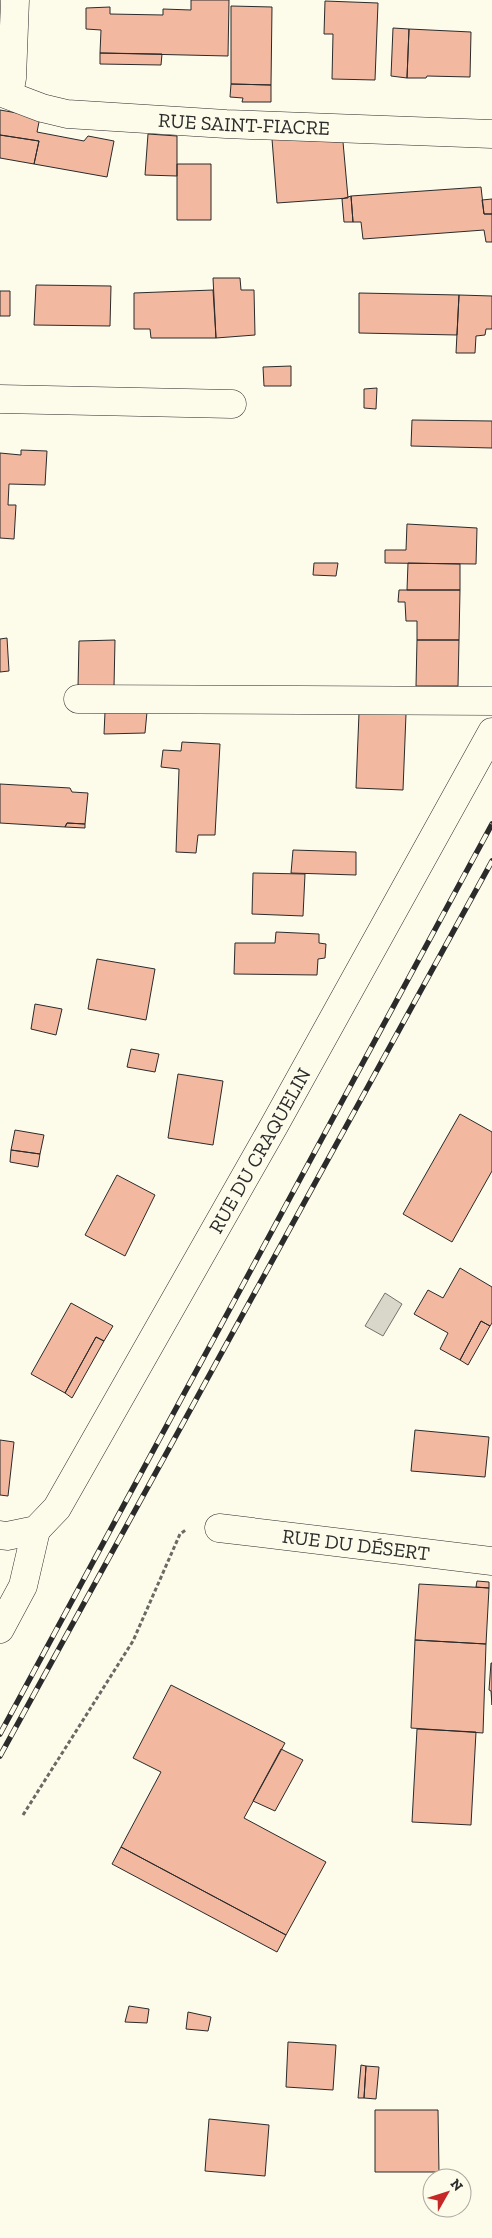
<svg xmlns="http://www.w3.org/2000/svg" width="492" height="2238" viewBox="0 0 492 2238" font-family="'Zilla Slab',serif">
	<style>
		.water { fill: #d8d7c9; stroke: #74746e }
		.building { fill: #f2b8a0; stroke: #2b2b2b }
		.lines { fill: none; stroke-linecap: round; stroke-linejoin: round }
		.minor-casing { stroke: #2b2b2b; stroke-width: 29 }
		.path { stroke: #6a6964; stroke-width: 3; stroke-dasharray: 4 2.5; stroke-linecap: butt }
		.minor { stroke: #fdfbea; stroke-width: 28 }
		.rail-casing { stroke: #2b2b2b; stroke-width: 5.5 }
		.rail { stroke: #fdfbea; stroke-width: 4; stroke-dasharray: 11; stroke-linecap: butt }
		.labels { text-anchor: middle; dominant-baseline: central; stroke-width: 4; stroke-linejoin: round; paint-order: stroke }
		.street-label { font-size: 20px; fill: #2b2b2b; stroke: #fdfbea }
	</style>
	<rect width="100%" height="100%" fill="#fdfbea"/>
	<path class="water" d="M 385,1293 L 402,1304 L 383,1336 L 365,1326 Z"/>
	<path class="building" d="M 191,0 L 229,0 L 228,56 L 100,53 L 101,30 L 86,29 L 86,8 L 110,7 L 110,14 L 163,15 L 163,9 L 191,10 Z
		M 325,1 L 378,3 L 375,80 L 332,79 L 333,34 L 324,34 Z
		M 231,6 L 272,7 L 271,85 L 231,84 Z
		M 393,28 L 409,29 L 407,78 L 391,76 Z
		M 409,29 L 471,32 L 470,77 L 427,76 L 426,78 L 407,78 Z
		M 100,53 L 162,54 L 161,65 L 100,64 Z
		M 231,84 L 271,85 L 271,102 L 242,102 L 243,98 L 230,97 Z
		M 0,110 L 40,117 L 37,132 L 84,141 L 88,136 L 114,141 L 107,177 L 34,164 L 39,141 L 0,135 Z
		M 148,134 L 177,136 L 177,176 L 145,175 Z
		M 0,135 L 39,141 L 34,164 L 0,158 Z
		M 272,139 L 343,142 L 348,198 L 277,203 Z
		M 177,164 L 211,164 L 211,220 L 177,220 Z
		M 481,187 L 484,214 L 492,214 L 492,242 L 486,242 L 484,230 L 363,239 L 361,222 L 353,222 L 351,196 Z
		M 351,196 L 353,222 L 344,222 L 342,199 Z
		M 492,199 L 492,214 L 484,214 L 482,200 Z
		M 213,278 L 240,278 L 241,290 L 254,290 L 255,335 L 216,338 Z
		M 36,285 L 111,286 L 110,326 L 34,325 Z
		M 213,290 L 216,338 L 151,338 L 150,329 L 134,329 L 134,293 Z
		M 0,291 L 10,291 L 10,316 L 0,316 Z
		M 359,293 L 459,295 L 457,335 L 359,333 Z
		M 459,295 L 492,296 L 492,329 L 486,329 L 485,335 L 476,336 L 475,353 L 456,353 Z
		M 291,366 L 291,386 L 264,386 L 263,367 Z
		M 377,388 L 376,409 L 364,408 L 364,389 Z
		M 412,420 L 492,421 L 492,448 L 411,446 Z
		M 21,450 L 47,451 L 45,485 L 9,484 L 8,505 L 16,505 L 14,539 L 0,538 L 0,453 L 21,455 Z
		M 407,524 L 477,528 L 476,564 L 385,563 L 385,550 L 406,550 Z
		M 314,563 L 338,563 L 336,576 L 313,575 Z
		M 408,563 L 460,564 L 460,590 L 407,590 Z
		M 399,590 L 460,590 L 459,640 L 417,640 L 417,621 L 406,621 L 405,602 L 398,602 Z
		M 7,638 L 9,671 L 0,672 L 0,639 Z
		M 115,640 L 114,687 L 78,687 L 79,641 Z
		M 417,640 L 459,640 L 458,686 L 416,686 Z
		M 105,712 L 147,712 L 145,733 L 104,734 Z
		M 359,713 L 406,714 L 403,790 L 356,788 Z
		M 182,742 L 220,744 L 215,835 L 198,835 L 196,853 L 176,852 L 179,769 L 161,767 L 163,750 L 181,751 Z
		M 0,784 L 70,788 L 72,792 L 88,793 L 85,824 L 67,823 L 65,827 L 0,823 Z
		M 67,823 L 85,824 L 85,828 L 65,827 Z
		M 293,850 L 356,852 L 356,875 L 291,873 Z
		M 253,873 L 305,874 L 303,916 L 252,914 Z
		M 276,932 L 319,934 L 319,943 L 326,944 L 325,958 L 318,959 L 317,975 L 234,974 L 235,943 L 275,943 Z
		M 97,959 L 155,969 L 146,1020 L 88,1009 Z
		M 35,1004 L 62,1009 L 56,1035 L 31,1029 Z
		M 131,1049 L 159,1054 L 155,1072 L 127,1067 Z
		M 178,1074 L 223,1081 L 213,1145 L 168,1138 Z
		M 460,1114 L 492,1132 L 492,1171 L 452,1242 L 403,1214 Z
		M 15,1130 L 44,1135 L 40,1154 L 11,1150 Z
		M 11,1150 L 40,1154 L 38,1167 L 10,1162 Z
		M 117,1175 L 155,1195 L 125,1256 L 85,1235 Z
		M 460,1268 L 492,1287 L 492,1323 L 490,1326 L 481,1321 L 460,1360 L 440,1349 L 448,1333 L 414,1314 L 428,1290 L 443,1298 Z
		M 71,1303 L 113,1326 L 104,1341 L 96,1337 L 65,1393 L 31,1374 Z
		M 481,1321 L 490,1326 L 468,1365 L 460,1360 Z
		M 96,1337 L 104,1341 L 72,1398 L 65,1393 Z
		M 415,1430 L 489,1437 L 485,1477 L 411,1471 Z
		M 0,1440 L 14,1442 L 8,1496 L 0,1495 Z
		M 477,1581 L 489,1582 L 489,1588 L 476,1587 Z
		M 419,1584 L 489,1588 L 486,1644 L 415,1640 Z
		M 415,1640 L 486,1644 L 483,1733 L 411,1728 Z
		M 491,1663 L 492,1663 L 492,1705 L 491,1691 L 489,1690 Z
		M 171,1685 L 285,1743 L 244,1818 L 326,1862 L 286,1935 L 121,1847 L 161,1772 L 133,1758 Z
		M 417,1729 L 476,1732 L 471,1825 L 412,1822 Z
		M 281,1749 L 303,1760 L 275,1811 L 253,1801 Z
		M 121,1847 L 286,1935 L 277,1952 L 112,1864 Z
		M 129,2006 L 149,2009 L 147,2023 L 125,2022 Z
		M 188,2012 L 211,2017 L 208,2031 L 186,2029 Z
		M 288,2042 L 336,2045 L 333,2090 L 286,2087 Z
		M 361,2065 L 366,2066 L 364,2098 L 358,2098 Z
		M 366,2066 L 379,2067 L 376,2099 L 364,2098 Z
		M 375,2110 L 438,2110 L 439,2172 L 375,2172 Z
		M 209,2119 L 269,2125 L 265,2176 L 205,2171 Z"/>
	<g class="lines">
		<g class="minor-casing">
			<g id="minor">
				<path id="s1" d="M 0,92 L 42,108 L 67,114 L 226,124 L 492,134"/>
				<path d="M 9,94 L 12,78 L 15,0"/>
				<path d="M 0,399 L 232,404"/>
				<path d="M 78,699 L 492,701"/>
				<path id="s2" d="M 219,1528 L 492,1561"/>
				<path id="s3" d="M 0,1535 L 7,1536 L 36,1530 L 57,1508 L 275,1124 L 492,732"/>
				<path d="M 0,1629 L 23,1586 L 36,1530"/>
			</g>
		</g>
		<path class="path" d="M 23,1815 L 133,1641 L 180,1534 L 187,1529"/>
		<use href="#minor" class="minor"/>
		<g class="rail-casing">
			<path id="rail" d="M 0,1734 L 492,824
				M 0,1756 L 492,861"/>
		</g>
		<use href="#rail" class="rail"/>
	</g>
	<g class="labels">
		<g class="street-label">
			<text stroke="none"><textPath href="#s1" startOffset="248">RUE SAINT-FIACRE</textPath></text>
			<text stroke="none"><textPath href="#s3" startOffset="478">RUE DU CRAQUELIN</textPath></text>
			<text stroke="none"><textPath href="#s2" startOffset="138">RUE DU DÉSERT</textPath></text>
		</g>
	</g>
	<g transform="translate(447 2193) rotate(51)"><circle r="24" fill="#fdfbea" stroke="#a9a89e"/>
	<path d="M0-4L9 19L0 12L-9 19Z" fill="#c62828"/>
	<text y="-8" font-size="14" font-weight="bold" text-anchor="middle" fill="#2b2b2b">N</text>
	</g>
</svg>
